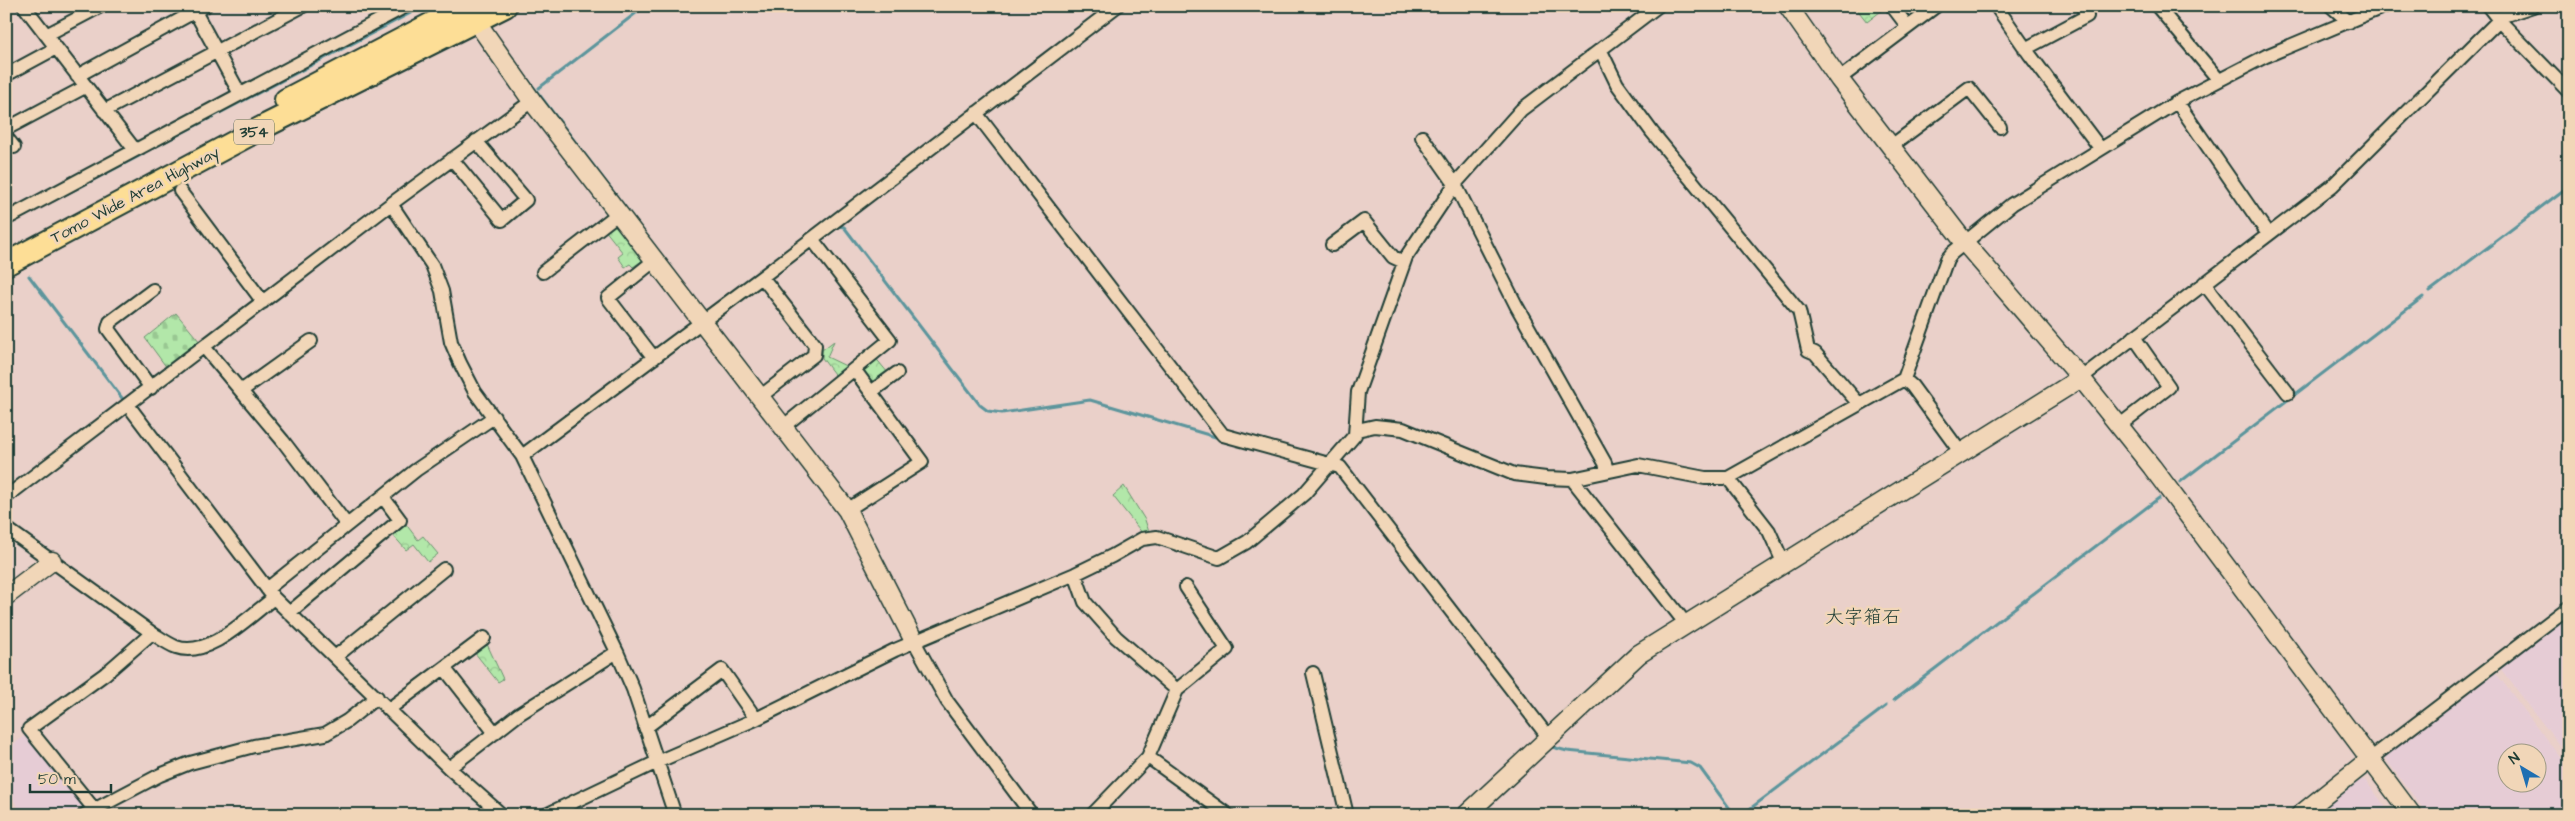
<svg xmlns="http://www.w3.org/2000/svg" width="2575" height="821" viewBox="0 0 2575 821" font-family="'Architects Daughter','Klee One',sans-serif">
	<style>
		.built { fill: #e6ccd5; fill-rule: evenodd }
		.forest { fill: url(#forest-crowns); stroke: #68926e }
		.cemetery { fill: url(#cemetery-stones); stroke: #68926e }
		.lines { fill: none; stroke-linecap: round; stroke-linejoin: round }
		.stream { stroke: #5b959c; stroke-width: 3 }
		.street-casing { stroke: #1f3d34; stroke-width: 16 }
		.secondary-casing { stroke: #1f3d34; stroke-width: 21 }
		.highway-casing { stroke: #1f3d34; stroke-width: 26 }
		.street { stroke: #f1d6b8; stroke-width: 12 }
		.secondary { stroke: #f1d6b8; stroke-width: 18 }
		.highway { stroke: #fdde96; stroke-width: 22 }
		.labels { text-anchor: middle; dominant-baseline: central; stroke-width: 5; stroke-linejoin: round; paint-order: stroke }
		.shield { fill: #f1d6b8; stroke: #5e6b5c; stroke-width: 1 }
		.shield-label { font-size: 15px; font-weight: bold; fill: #1f3d34 }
		.street-label { font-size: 16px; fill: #1f3d34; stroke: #f1d6b8 }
		.quarter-label { font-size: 19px; fill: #1f3d34; stroke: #f1d6b8 }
	</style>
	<defs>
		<pattern id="forest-crowns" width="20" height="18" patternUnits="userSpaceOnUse" patternTransform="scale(1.25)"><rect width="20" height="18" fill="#b2e7a9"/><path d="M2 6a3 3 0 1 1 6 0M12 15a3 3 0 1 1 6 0" fill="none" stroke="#99c792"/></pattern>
		<pattern id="cemetery-stones" width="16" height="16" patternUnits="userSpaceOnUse" patternTransform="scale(1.25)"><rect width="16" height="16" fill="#b2e7a9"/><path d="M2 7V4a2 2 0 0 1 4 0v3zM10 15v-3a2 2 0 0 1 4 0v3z" fill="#99c792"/></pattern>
	</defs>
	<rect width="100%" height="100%" fill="#ead0c9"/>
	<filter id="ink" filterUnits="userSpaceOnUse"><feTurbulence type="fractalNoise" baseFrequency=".02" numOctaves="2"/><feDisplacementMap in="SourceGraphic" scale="10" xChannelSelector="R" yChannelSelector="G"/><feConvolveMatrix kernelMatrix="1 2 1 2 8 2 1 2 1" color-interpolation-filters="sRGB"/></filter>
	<g filter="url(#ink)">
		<path class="built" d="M 2569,615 L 2569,758 L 2500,668 Z
			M 2493,669 L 2569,769 L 2569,815 L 2428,815 L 2382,754 ZM 2508,754 L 2538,754 L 2538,784 L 2508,784 Z
			M 27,734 L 86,805 L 69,815 L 23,815 L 6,788 L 6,750 Z
			M 2357,780 L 2365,780 L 2392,815 L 2313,815 Z"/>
		<path class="forest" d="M 1859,6 L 1884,6 L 1885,8 L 1867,22 L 1856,8 Z
			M 612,225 L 618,226 L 642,256 L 643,260 L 633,267 L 630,264 L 625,267 L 618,257 L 623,253 L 605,230 Z
			M 834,341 L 827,357 L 850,368 L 837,378 L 822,358 L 822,350 Z
			M 874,356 L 888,373 L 877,381 L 869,380 L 862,370 Z
			M 1124,486 L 1145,520 L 1149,532 L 1143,534 L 1113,496 Z
			M 405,523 L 418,540 L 423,536 L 438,554 L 428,562 L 414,544 L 406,550 L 392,534 Z
			M 487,644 L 503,679 L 498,682 L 475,653 Z"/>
		<path class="cemetery" d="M 176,313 L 200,342 L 167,368 L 145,338 Z"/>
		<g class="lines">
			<path class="stream" d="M 522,72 L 656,248
				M 539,88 L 645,6
				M 153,148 L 424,6
				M 53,201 L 143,154
				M 838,226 L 844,227 L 980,405 L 988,411 L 1002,413 L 1090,400 L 1219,438
				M 29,276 L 125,402
				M 2430,291 L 2569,186
				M 2180,482 L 2423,297
				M 1894,700 L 2159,498
				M 1552,747 L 1567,751 L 1691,763 L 1700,768 L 1733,813
				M 1743,814 L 1886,706"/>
			<g class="street-casing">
				<path id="street" d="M 24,6 L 135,150
					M 192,6 L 240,94
					M 1892,6 L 1908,27
					M 1996,6 L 2030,55 L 2100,148
					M 2157,6 L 2218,79
					M 2331,6 L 2349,22
					M 2488,6 L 2499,20 L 2569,92
					M 46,35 L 101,6
					M 2025,49 L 2087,16 L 2082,6
					M 1601,51 L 1617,84 L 1652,132 L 1799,311 L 1808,350 L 1815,353 L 1859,404
					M 6,75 L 56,48
					M 77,76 L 205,6
					M 1839,79 L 1936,6
					M 2177,102 L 2268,234
					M 104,111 L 303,6
					M 976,113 L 1223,435 L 1340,467 L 1549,738
					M 6,129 L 85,87
					M 6,137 L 14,147
					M 1422,137 L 1455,184 L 1516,305 L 1605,463 L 1607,471
					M 1890,147 L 1969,88 L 2000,127
					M 452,159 L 502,220 L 526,200 L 476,141
					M 180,191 L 263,302
					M 391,204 L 432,265 L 442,291 L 451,342 L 460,363 L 475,392 L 522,456 L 617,652 L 633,689 L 675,815
					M 6,219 L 406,6
					M 1332,245 L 1364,221 L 1393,257 L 1404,262
					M 543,272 L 619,213
					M 2204,283 L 2288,393
					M 204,347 L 283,441 L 347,525
					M 654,358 L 608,298 L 655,260
					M 2081,378 L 2332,186 L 2503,16 L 2533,6
					M 1904,379 L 1912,386 L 1961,453
					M 151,388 L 108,329 L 110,322 L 153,290
					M 241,391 L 311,341
					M 871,392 L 897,373
					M 761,396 L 814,355 L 815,345 L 762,277
					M 128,405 L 274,598 L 449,768 L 502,815
					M 2120,425 L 2169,387 L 2134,337
					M 784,426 L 890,340 L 812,239
					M 1357,430 L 1375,426 L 1403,429 L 1514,474 L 1546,478 L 1572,479 L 1638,465 L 1705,478 L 1728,478 L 1904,379 L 1947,259 L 1952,253 L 2012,204 L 2177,102 L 2266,56 L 2385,6
					M 522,456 L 762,277 L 1117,6
					M 1728,478 L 1769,531 L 1783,562
					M 1572,479 L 1686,624
					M 6,497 L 391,204 L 532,101
					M 847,510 L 922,462 L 854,369
					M 6,528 L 152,633 C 160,638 168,644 176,647 C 209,659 249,616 274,598
					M 1075,574 L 1085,602 L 1116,637 L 1177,690
					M 267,589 L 416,470 L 494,417
					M 289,613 L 400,520 L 383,497
					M 914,641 L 947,701 L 1032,815
					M 335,657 L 444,569
					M 445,669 L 495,733
					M 1313,673 L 1347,815
					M 389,709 L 484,638
					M 645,728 L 722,670 L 756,719
					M 1148,757 L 1228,815
					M 2370,759 L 2569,607
					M 449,768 L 519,714 L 617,652
					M 84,815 L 160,775 L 190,763 L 254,746 L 325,734 L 347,721 L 377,697
					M 99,815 L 29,729 L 105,674 L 152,633
					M 546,815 L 657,762 L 756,719 L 895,650 L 1075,574 L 1112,556 L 1142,539 L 1157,537 L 1219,558 L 1247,542 L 1304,494 L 1355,435 L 1358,392 L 1406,257 L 1455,184 L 1521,110 L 1658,6
					M 1092,815 L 1148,757 L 1177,690 L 1227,649 L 1186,587"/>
			</g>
			<g class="secondary-casing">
				<path id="secondary" d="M 1788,6 L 1839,79 L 1965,243 L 2081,378 L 2152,467 L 2412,815
					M 469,11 L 532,101 L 847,510 L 914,641
					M 6,596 L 52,561
					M 1466,815 L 1639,654 L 2081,378
					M 2300,815 L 2370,759"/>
			</g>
			<g class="highway-casing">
				<path id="highway" d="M 286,100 L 466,6
					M 6,264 L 267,125 L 505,6"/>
			</g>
			<use href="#street" class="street"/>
			<use href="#secondary" class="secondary"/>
			<use href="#highway" class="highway"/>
		</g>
	</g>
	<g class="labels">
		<rect class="shield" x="234" y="119.5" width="40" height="25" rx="4"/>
		<g class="shield-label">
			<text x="254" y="132">354</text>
		</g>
		<g class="street-label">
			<text transform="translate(135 195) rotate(-28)">Tomo Wide Area Highway</text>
		</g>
		<g class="quarter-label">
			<text x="1863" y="617">大字箱石</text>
		</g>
	</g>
	<rect width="2575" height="821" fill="none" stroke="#f1d6b8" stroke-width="25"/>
	<rect x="12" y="12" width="2550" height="796" fill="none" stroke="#1f3d34" stroke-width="2" filter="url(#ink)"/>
	<g transform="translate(2522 768) rotate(322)"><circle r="24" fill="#f1d6b8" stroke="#9d9983"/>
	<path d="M0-4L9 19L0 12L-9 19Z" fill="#1f6fb2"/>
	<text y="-8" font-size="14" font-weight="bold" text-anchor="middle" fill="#1f3d34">N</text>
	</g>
	<path d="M30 784v8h81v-8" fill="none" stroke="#1f3d34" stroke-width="2.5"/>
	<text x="38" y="784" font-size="15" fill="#1f3d34" stroke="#f1d6b8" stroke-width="4" paint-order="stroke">50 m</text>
</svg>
